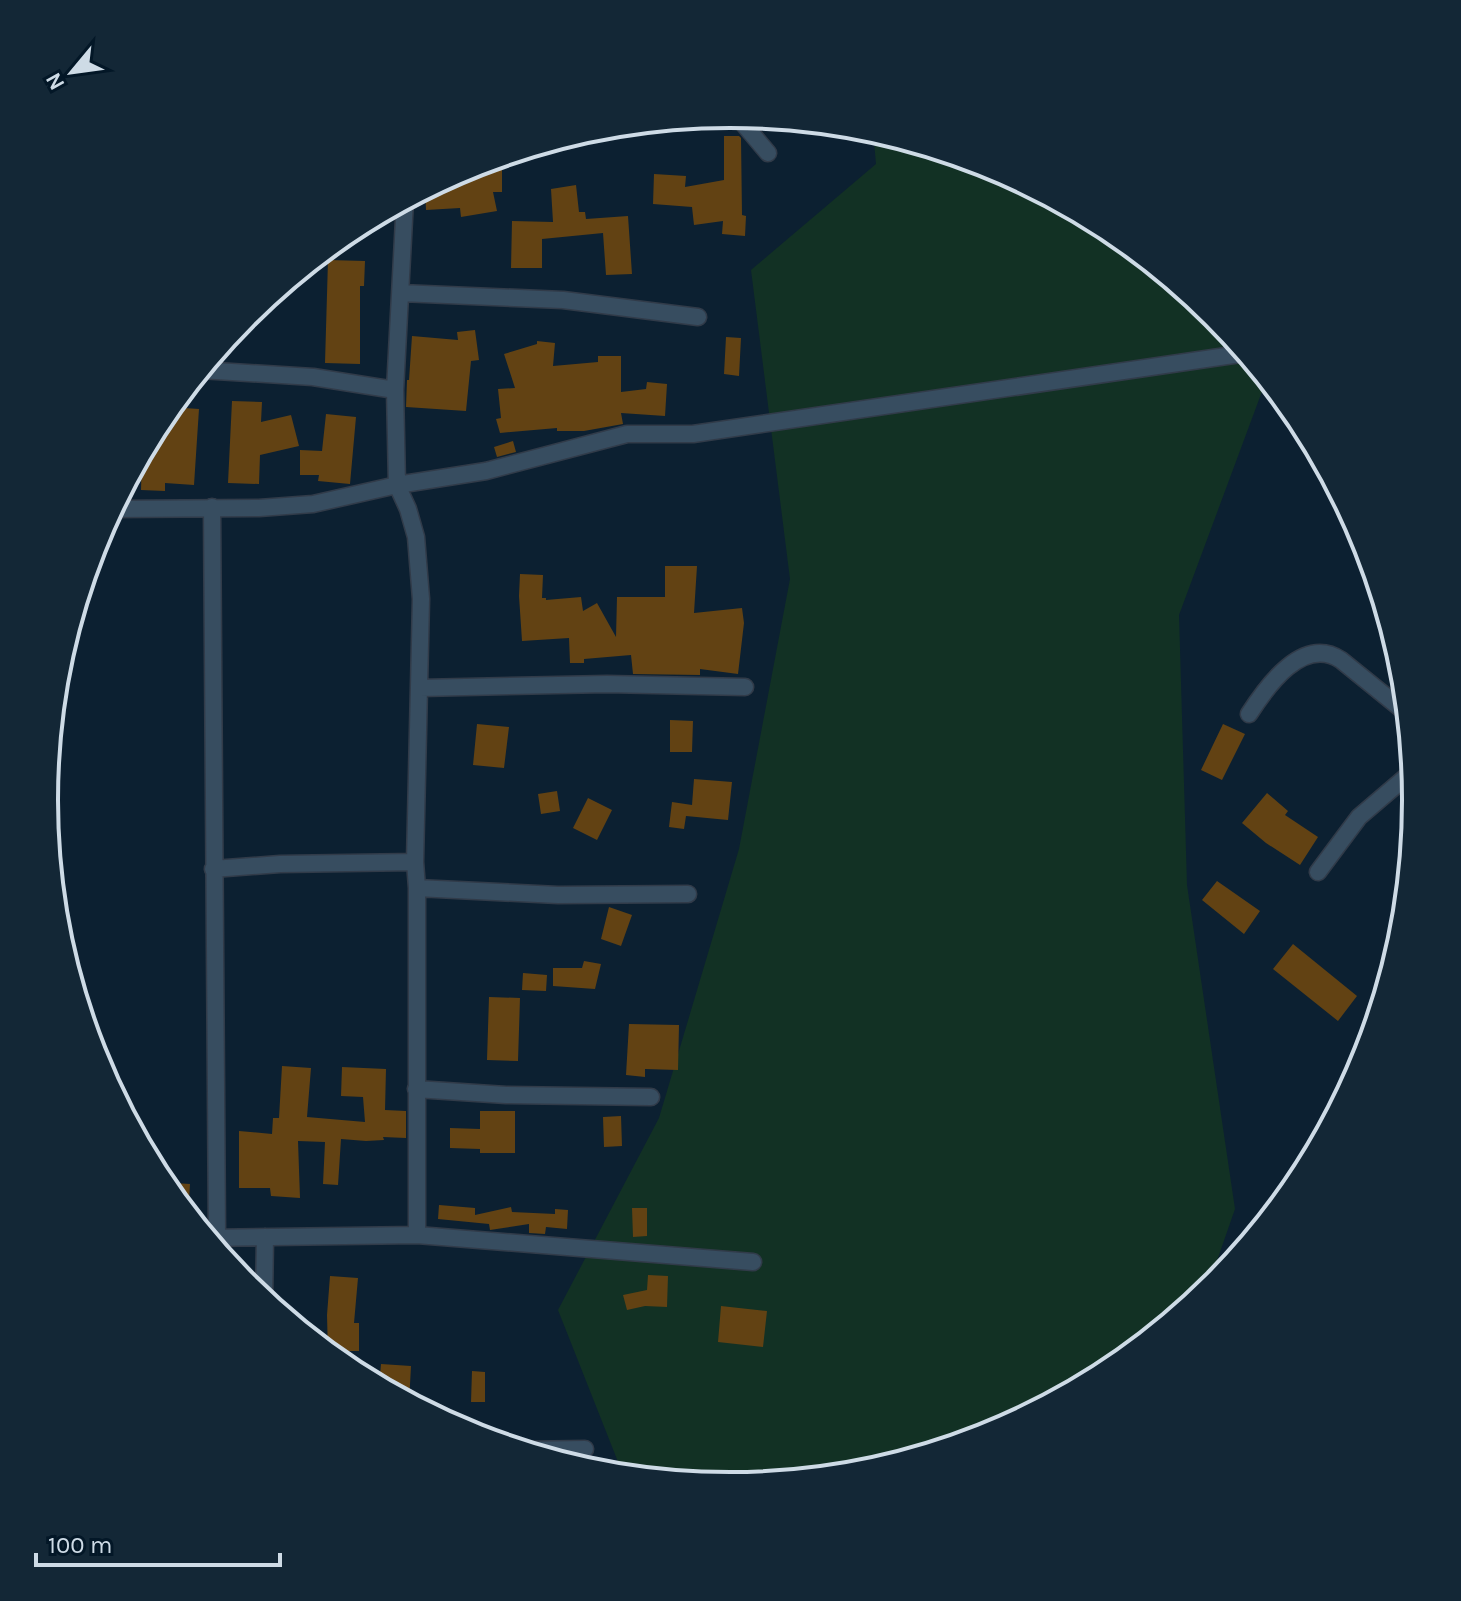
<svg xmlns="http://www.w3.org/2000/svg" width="1461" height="1601" viewBox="0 0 1461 1601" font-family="Karla,sans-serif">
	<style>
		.green { fill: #123124 }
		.building { fill: #624213 }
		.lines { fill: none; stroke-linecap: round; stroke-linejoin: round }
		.street-casing { stroke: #313b49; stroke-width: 19 }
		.street { stroke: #374d60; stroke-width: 16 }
		.rim { fill: none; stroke: #cedbe6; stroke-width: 4 }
	</style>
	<rect width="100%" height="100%" fill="#0c2031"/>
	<path class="green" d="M 873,130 L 994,166 L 1112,230 L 1216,315 L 1267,378 L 1179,615 L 1187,885 L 1235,1209 L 1205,1295 L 1112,1372 L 993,1435 L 864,1474 L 730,1487 L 624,1477 L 558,1310 L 659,1118 L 739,849 L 790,579 L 751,270 L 876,164 Z"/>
	<path class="building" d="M 724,136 L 739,136 L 741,138 L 742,215 L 746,216 L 745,236 L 722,234 L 723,221 L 694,225 L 692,207 L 653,204 L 654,174 L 686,176 L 685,187 L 724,180 Z
		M 502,156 L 502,192 L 493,192 L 497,211 L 461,217 L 460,208 L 426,210 L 425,189 L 468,166 Z
		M 576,185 L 579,212 L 585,212 L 586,219 L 628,216 L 632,274 L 606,275 L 603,233 L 542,239 L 542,268 L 511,268 L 512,221 L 553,222 L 551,189 Z
		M 328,260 L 365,261 L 364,286 L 360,286 L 360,364 L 325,363 Z
		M 475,330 L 479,360 L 471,361 L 466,411 L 406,407 L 407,380 L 409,380 L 412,336 L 458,340 L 457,332 Z
		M 726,337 L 741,338 L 739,376 L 724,374 Z
		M 537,341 L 555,343 L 553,366 L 598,362 L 598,356 L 621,356 L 621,392 L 646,389 L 647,382 L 667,384 L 665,416 L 621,413 L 623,424 L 584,431 L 557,431 L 557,428 L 500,433 L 496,419 L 501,418 L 498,389 L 515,388 L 504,354 L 537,344 Z
		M 232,401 L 262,402 L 261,422 L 291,415 L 299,446 L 260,455 L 259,484 L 228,483 Z
		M 170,407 L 199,409 L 194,485 L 165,483 L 165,491 L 141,490 L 142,453 L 160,419 Z
		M 326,414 L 356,417 L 350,484 L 318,481 L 319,475 L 300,475 L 300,450 L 322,451 Z
		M 513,441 L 516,452 L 497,457 L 494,447 Z
		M 665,566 L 697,566 L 694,613 L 742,608 L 744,623 L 738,674 L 700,669 L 700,675 L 633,674 L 631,655 L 584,659 L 584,663 L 570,663 L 569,638 L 522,641 L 519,596 L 520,574 L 543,575 L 542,598 L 546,598 L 546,600 L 581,597 L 583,611 L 597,603 L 616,637 L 617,597 L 665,597 Z
		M 670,720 L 693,721 L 692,752 L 670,752 Z
		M 477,724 L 509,727 L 504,768 L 473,765 Z
		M 1223,724 L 1245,734 L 1222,780 L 1201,770 Z
		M 694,779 L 732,782 L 728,820 L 686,816 L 684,829 L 669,827 L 672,802 L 692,805 Z
		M 557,791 L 560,811 L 541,814 L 538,794 Z
		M 1267,793 L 1288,811 L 1285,815 L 1318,837 L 1300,865 L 1266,843 L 1242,823 Z
		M 588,798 L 612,810 L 597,840 L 573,828 Z
		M 1217,881 L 1260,911 L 1244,934 L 1202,900 Z
		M 609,907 L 632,915 L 621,946 L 601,939 Z
		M 1293,944 L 1357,996 L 1338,1021 L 1273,969 Z
		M 584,961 L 601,964 L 595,989 L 553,986 L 553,968 L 582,968 Z
		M 523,973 L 547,975 L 546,991 L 522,990 Z
		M 489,997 L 520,998 L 518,1061 L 487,1060 Z
		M 629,1024 L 679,1025 L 678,1070 L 645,1069 L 645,1077 L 626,1075 Z
		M 282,1066 L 311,1068 L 307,1117 L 365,1122 L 363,1097 L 341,1096 L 342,1067 L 386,1069 L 385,1110 L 406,1111 L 406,1138 L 383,1137 L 384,1140 L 366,1141 L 341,1139 L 338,1185 L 323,1184 L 325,1142 L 298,1141 L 300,1198 L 271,1196 L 270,1188 L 239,1188 L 239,1131 L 272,1134 L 273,1118 L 279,1118 Z
		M 480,1111 L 515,1111 L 515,1153 L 480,1153 L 480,1149 L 450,1148 L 450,1128 L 480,1129 Z
		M 621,1116 L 622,1146 L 604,1147 L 603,1117 Z
		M 159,1182 L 190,1184 L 188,1217 L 168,1192 Z
		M 439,1205 L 475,1208 L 475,1215 L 511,1207 L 512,1212 L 555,1214 L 555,1209 L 568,1210 L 567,1229 L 546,1227 L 545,1234 L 529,1233 L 529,1224 L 490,1230 L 489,1224 L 438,1219 Z
		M 632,1208 L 647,1208 L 647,1236 L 633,1237 Z
		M 648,1275 L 668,1276 L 667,1307 L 645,1306 L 627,1310 L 623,1295 L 647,1290 Z
		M 330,1276 L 358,1278 L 354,1323 L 359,1323 L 359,1351 L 341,1351 L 339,1363 L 328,1354 L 327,1315 Z
		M 721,1306 L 767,1311 L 763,1347 L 718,1342 Z
		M 381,1364 L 411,1366 L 409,1403 L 379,1387 Z
		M 472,1371 L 485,1372 L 485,1402 L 471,1402 Z"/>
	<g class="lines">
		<g class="street-casing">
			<path id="street" d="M 736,115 L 768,153
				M 405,200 L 395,390 L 397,485 L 408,509 L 416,537 L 421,599 L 415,862 L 417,888 L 417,1235
				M 401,293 L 563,300 L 698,317
				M 200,370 L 313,377 L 395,390
				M 212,507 L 217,1238
				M 112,509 L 259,508 L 313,504 L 397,485 L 486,471 L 627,434 L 693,434 L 1247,353
				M 420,688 L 607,684 L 745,687
				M 1249,714 C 1267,686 1303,635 1341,660 L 1409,715
				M 213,869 L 280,864 L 415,862
				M 1318,872 L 1359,817 L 1414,770
				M 417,888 L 558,895 L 688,894
				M 416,1089 L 506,1095 L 651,1097
				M 207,1238 L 417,1235 L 753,1262
				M 264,1302 L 265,1237
				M 520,1450 L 585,1449"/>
		</g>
		<use href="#street" class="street"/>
	</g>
	<path d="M0 0H1461V1601H0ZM58 800a672 672 0 1 1 1344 0a672 672 0 1 1-1344 0Z" fill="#132736" fill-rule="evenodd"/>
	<path class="rim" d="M58 800a672 672 0 1 1 1344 0a672 672 0 1 1-1344 0Z"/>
	<g transform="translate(72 72) rotate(241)" stroke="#031727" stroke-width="6" paint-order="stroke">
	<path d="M0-6L14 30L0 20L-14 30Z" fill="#cedbe6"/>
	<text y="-12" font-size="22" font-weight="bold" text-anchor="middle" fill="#cedbe6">N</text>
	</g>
	<path d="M36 1553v12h244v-12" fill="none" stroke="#cedbe6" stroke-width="4"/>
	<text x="48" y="1553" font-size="24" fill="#cedbe6" stroke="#031727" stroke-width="6" paint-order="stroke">100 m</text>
</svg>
